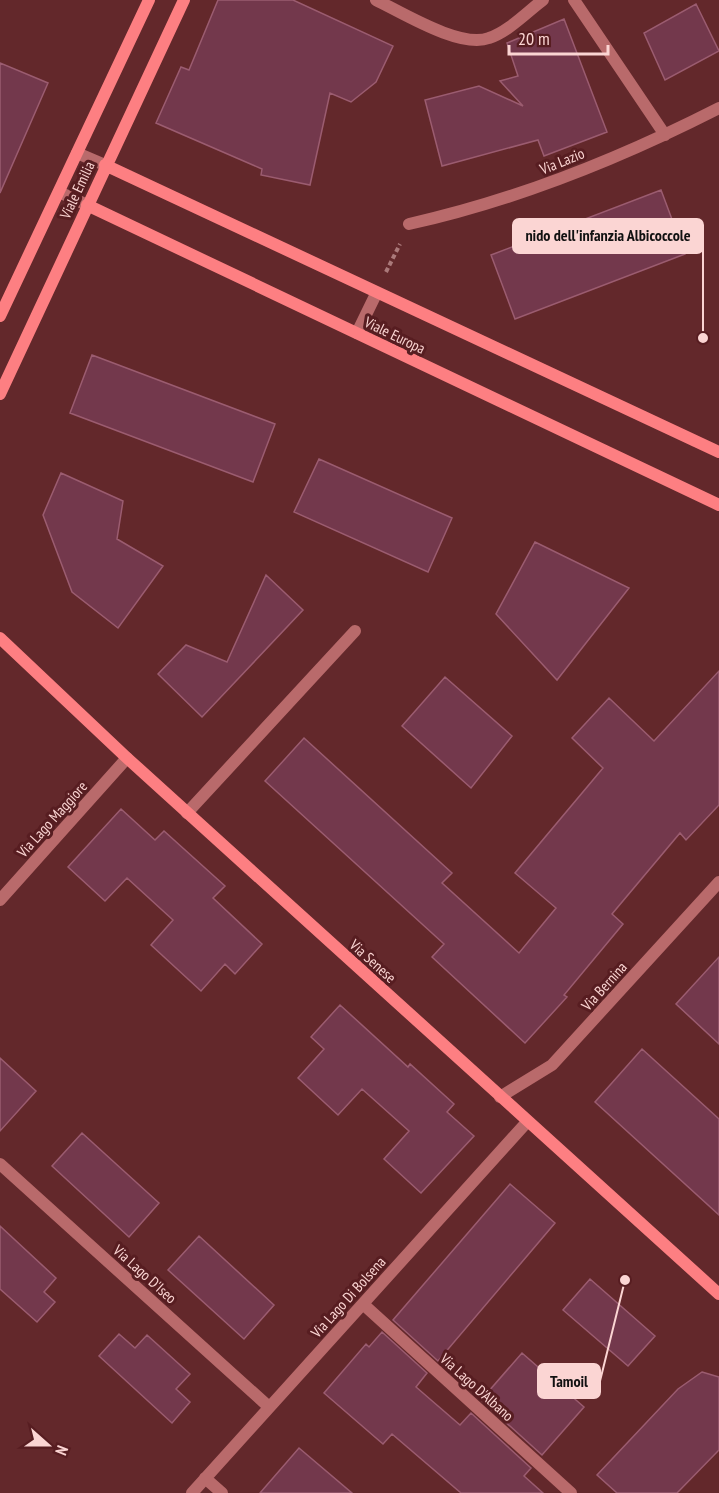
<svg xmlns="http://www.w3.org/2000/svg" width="719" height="1493" viewBox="0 0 719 1493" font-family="'PT Sans Narrow',sans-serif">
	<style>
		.building { fill: #73384c; stroke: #9b5c70; stroke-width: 1.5 }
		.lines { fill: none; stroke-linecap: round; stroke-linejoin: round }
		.path { stroke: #aa797a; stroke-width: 4; stroke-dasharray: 4.5 3; stroke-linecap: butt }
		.lane { stroke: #b96a6b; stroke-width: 12 }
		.street { stroke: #b96a6b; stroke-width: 12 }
		.secondary { stroke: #fd7f82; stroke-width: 12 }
		.labels { text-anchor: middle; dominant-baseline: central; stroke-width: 6; stroke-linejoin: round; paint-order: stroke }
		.street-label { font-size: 15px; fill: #fbd5d3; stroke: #571d21 }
		.leader { fill: none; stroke: #fbd5d3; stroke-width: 2 }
		.callout-dot { fill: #fbd5d3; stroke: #571d21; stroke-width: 2 }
		.callout { fill: #fbd5d3; stroke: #fbd5d3; stroke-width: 2 }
		.callout-label { font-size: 16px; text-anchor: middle; font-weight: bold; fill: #111 }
	</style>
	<rect width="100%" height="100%" fill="#63282b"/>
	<path class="building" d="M 218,0 L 293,0 L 393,46 L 376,82 L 351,102 L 330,93 L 310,185 L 261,175 L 262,169 L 156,123 L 181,67 L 189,70 Z
		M 696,4 L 719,51 L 665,80 L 644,33 Z
		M 564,19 L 607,132 L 544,156 L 538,140 L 442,166 L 425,100 L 479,86 L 523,106 L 500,81 L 518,76 L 507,43 Z
		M 0,63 L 48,83 L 0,193 Z
		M 661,190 L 685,254 L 515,319 L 491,255 Z
		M 92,355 L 275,424 L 253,482 L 70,413 Z
		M 319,459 L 452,518 L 428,572 L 294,512 Z
		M 61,473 L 123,501 L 117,539 L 163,566 L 118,628 L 72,592 L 43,515 Z
		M 535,542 L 629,588 L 557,680 L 496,614 Z
		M 266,575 L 303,610 L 202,717 L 158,674 L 186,645 L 227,662 Z
		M 719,671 L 719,805 L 686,840 L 680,833 L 612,914 L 623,924 L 564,995 L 567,997 L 525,1043 L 432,957 L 444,944 L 265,781 L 304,738 L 452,873 L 442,883 L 519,953 L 556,908 L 515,873 L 603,768 L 572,738 L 609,698 L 654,741 Z
		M 445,677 L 512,736 L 471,788 L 402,726 Z
		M 121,809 L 155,840 L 164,831 L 225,886 L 213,898 L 262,944 L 235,974 L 225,964 L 201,991 L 151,945 L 173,920 L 127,878 L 105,901 L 68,867 Z
		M 719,957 L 719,1044 L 676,1004 Z
		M 340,1005 L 408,1067 L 410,1064 L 454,1104 L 447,1112 L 474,1136 L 421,1193 L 384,1159 L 409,1131 L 362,1089 L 338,1115 L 298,1078 L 324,1049 L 311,1037 Z
		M 642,1049 L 719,1119 L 719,1215 L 595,1102 Z
		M 0,1058 L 36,1091 L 0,1131 Z
		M 82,1133 L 159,1203 L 129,1237 L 52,1166 Z
		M 510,1184 L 555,1223 L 438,1361 L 393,1320 Z
		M 0,1226 L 56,1278 L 44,1292 L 55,1302 L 37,1322 L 0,1289 Z
		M 199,1236 L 274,1305 L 244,1339 L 168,1270 Z
		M 590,1279 L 655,1336 L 628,1366 L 563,1310 Z
		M 382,1332 L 427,1373 L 416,1387 L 460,1425 L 471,1413 L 531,1468 L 524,1476 L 543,1493 L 461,1493 L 392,1434 L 383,1444 L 324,1393 L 366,1344 L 369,1347 Z
		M 119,1334 L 135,1348 L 147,1335 L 190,1374 L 176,1389 L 190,1402 L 172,1423 L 99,1356 Z
		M 522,1353 L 584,1407 L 542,1455 L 481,1400 Z
		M 702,1372 L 719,1377 L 719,1450 L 677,1493 L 617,1493 L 597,1475 L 678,1389 Z
		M 299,1448 L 352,1493 L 260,1493 Z"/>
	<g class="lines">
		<path class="path" d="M 386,272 L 400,244"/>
		<path class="lane" d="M 357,333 L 376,294
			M 187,813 L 355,631"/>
		<path class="street" d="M 376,0 C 403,13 461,49 489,38 C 508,32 527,12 543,0
			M 574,0 L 665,135
			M 77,153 L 105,165
			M 59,192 L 87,205
			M 409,224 C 517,200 621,158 719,108
			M 0,900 L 127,758
			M 500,1097 L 552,1065 L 719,882
			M 0,1164 L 269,1407
			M 363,1304 L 571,1493
			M 205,1478 L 222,1493
			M 192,1493 L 527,1122"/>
		<path class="secondary" d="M 105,165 L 719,452
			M 87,205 L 719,505
			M 0,316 L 149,0
			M 0,394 L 184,0
			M 0,638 L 127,758 L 719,1294"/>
	</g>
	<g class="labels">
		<g class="street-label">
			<text transform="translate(562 161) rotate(-22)">Via Lazio</text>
			<text transform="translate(77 190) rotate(-65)">Viale Emilia</text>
			<text transform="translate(395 335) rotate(26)">Viale Europa</text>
			<text transform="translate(52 819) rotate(-48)">Via Lago Maggiore</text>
			<text transform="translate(373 961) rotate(42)">Via Senese</text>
			<text transform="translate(604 986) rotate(-48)">Via Bernina</text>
			<text transform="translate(145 1274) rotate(42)">Via Lago D'Iseo</text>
			<text transform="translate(348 1297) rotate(-48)">Via Lago Di Bolsena</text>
			<text transform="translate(477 1387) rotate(42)">Via Lago D'Albano</text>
		</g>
	</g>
	<path class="leader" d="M703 338L703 236M625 1280L600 1381"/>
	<g class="callout-dot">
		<circle cx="703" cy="338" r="6"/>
		<circle cx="625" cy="1280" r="6"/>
	</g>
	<g class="callout">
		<rect x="513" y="219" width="190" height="34" rx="6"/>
		<rect x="538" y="1364" width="62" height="34" rx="6"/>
	</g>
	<g class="callout-label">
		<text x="608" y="241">nido dell'infanzia Albicoccole</text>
		<text x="569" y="1387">Tamoil</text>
	</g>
	<g transform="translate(48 1445) rotate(111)" stroke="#571d21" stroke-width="4.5" paint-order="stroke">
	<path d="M0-4.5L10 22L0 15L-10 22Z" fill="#fbd5d3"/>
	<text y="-9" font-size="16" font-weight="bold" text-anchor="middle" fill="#fbd5d3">N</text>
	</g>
	<path d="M509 45v9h99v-9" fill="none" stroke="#fbd5d3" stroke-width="3"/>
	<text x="518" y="45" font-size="18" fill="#fbd5d3" stroke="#571d21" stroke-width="4.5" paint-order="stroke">20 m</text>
</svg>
